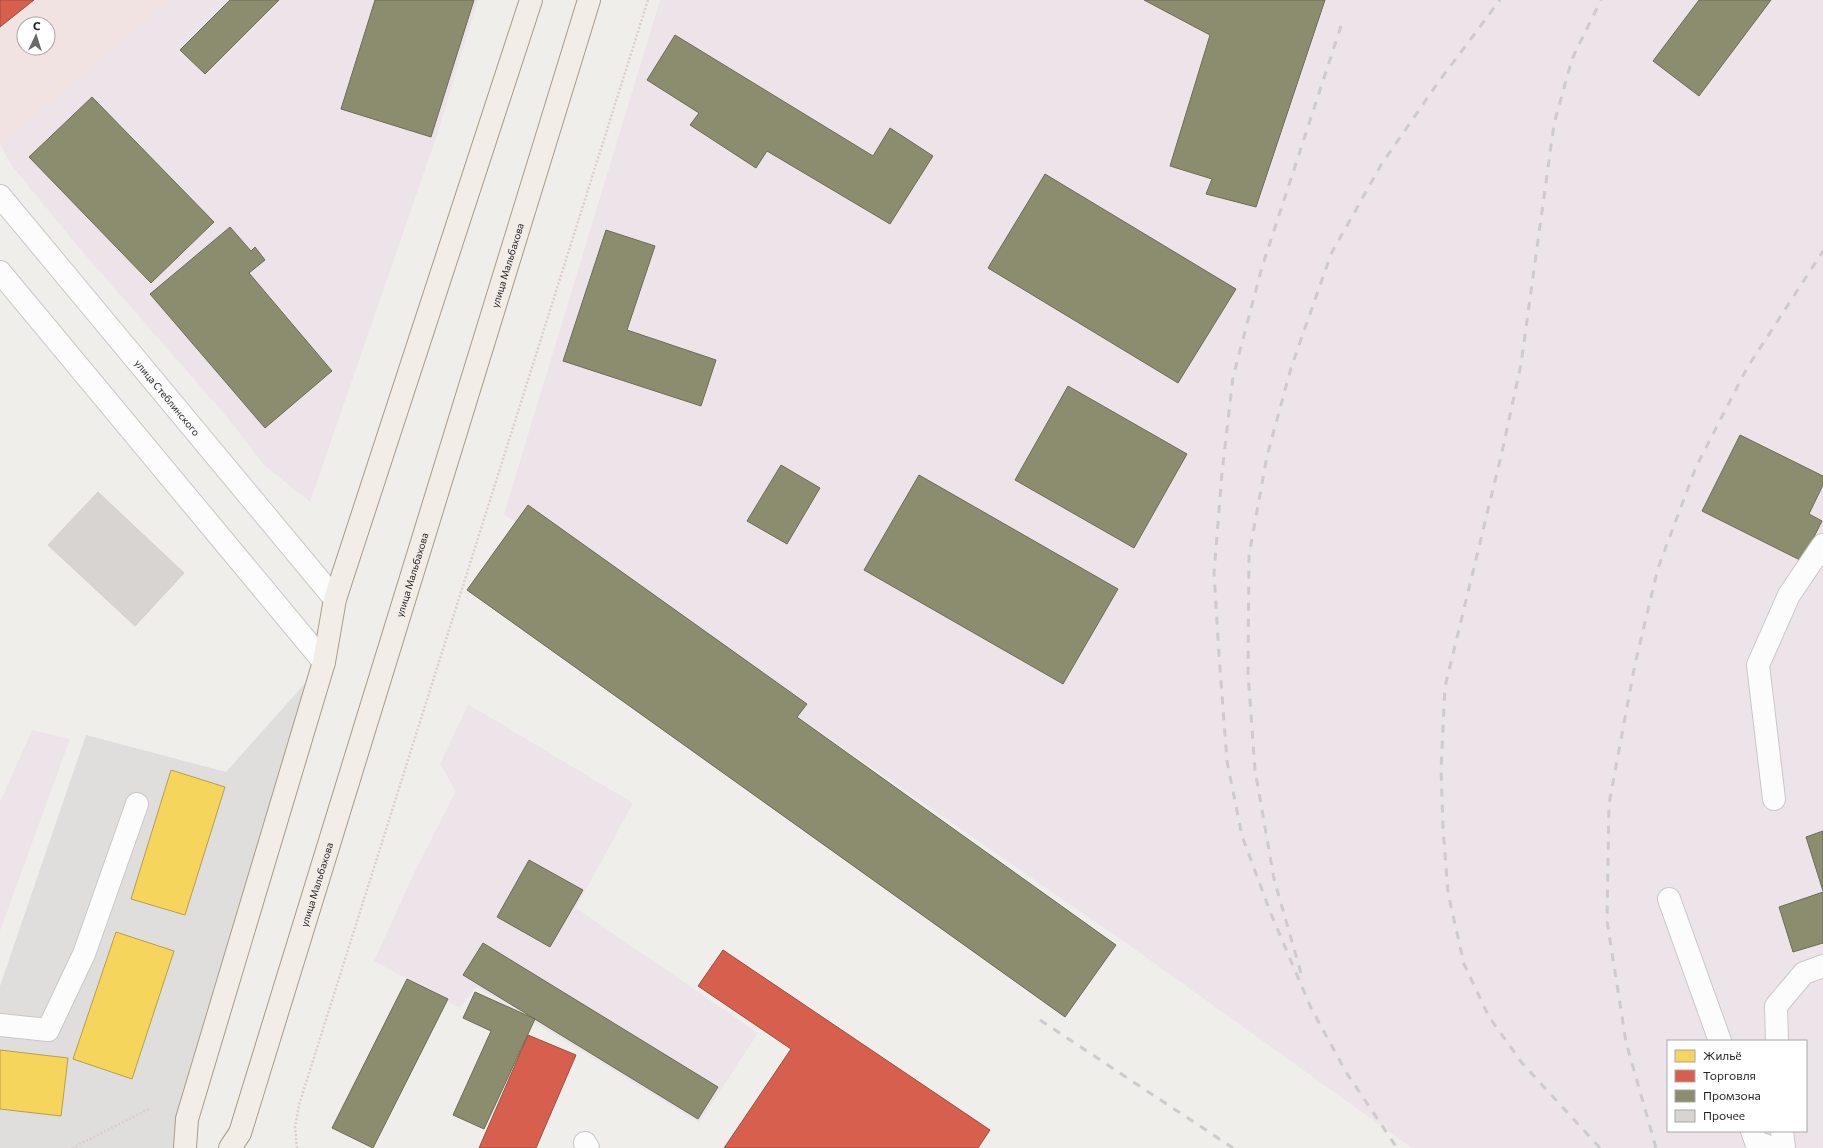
<svg xmlns="http://www.w3.org/2000/svg" width="1823" height="1148" viewBox="0 0 1823 1148" font-family="Commissioner,sans-serif">
	<style>
		.residential { fill: #dfdedc }
		.commercial { fill: #f1e3e1; fill-rule: evenodd }
		.industrial { fill: #ede4e9; fill-rule: evenodd }
		.homes { fill: #f6d55c; stroke: #b69f4b }
		.shops { fill: #d6604d; stroke: #a04d40 }
		.industry { fill: #8c8c6e; stroke: #6c6c57 }
		.building { fill: #d7d4d2; stroke: #d3d0cc }
		.lines { fill: none; stroke-linecap: round; stroke-linejoin: round }
		.minor-casing { stroke: #c9c8c7; stroke-width: 24 }
		.major-casing { stroke: #a79c86; stroke-width: 24 }
		.path { stroke: #dccecd; stroke-width: 2.5; stroke-dasharray: 2 2; stroke-linecap: butt }
		.minor { stroke: #fdfcfc; stroke-width: 22 }
		.major { stroke: #f3ede7; stroke-width: 22 }
		.rail { stroke: #ccc; stroke-width: 3; stroke-dasharray: 8 8; stroke-linecap: butt }
		.labels { text-anchor: middle; dominant-baseline: central; stroke-width: 4; stroke-linejoin: round; paint-order: stroke }
		.street-label { font-size: 10px; fill: #222; stroke: #fff }
	</style>
	<rect width="100%" height="100%" fill="#f0eeeb"/>
	<path class="residential" d="M 324,662 L 185,1148 L 0,1148 L 0,986 L 86,735 L 226,772 Z"/>
	<path class="commercial" d="M 0,0 L 170,0 L 0,145 ZM 24,24 L 48,24 L 48,48 L 24,48 Z"/>
	<path class="industrial" d="M 170,0 L 478,0 L 436,138 L 310,502 L 264,465 L 227,417 L 81,250 L 12,166 L 0,145 Z
		M 660,0 L 1823,0 L 1823,1148 L 1412,1148 L 1126,943 L 504,514 ZM 1668,1041 L 1806,1041 L 1806,1131 L 1668,1131 Z
		M 468,704 L 633,803 L 576,908 L 758,1033 L 699,1123 L 476,987 L 460,1008 L 374,961 L 415,871 L 456,791 L 440,764 Z
		M 32,730 L 70,739 L 0,931 L 0,802 Z"/>
	<path class="homes" d="M 171,770 L 225,787 L 185,915 L 131,899 Z
		M 116,932 L 174,951 L 132,1079 L 73,1059 Z
		M 0,1050 L 68,1058 L 61,1116 L 0,1109 Z"/>
	<path class="shops" d="M 0,0 L 34,0 L 0,27 Z
		M 723,950 L 990,1130 L 978,1148 L 724,1148 L 791,1049 L 698,986 Z
		M 528,1035 L 576,1055 L 536,1148 L 479,1148 Z"/>
	<path class="industry" d="M 230,0 L 279,0 L 205,74 L 180,50 Z
		M 375,0 L 474,0 L 431,137 L 341,109 Z
		M 1144,0 L 1325,0 L 1256,207 L 1206,194 L 1212,179 L 1170,166 L 1210,35 Z
		M 1699,0 L 1771,0 L 1699,96 L 1653,61 Z
		M 675,35 L 873,156 L 890,128 L 933,156 L 890,224 L 767,151 L 756,168 L 690,125 L 699,113 L 647,80 Z
		M 92,97 L 214,222 L 151,283 L 29,157 Z
		M 1045,174 L 1236,289 L 1178,383 L 988,268 Z
		M 230,227 L 251,251 L 255,247 L 265,260 L 249,273 L 332,371 L 265,428 L 150,294 Z
		M 606,230 L 655,246 L 627,330 L 716,360 L 701,406 L 563,361 Z
		M 1068,386 L 1187,454 L 1134,548 L 1015,480 Z
		M 1740,435 L 1823,476 L 1823,485 L 1809,514 L 1822,521 L 1802,561 L 1702,511 Z
		M 781,465 L 820,488 L 787,544 L 747,521 Z
		M 919,475 L 1118,589 L 1063,684 L 864,570 Z
		M 528,505 L 807,704 L 797,717 L 1116,945 L 1065,1017 L 467,590 Z
		M 1823,831 L 1823,891 L 1806,837 Z
		M 529,860 L 583,890 L 550,947 L 497,917 Z
		M 1823,892 L 1823,943 L 1793,952 L 1779,907 Z
		M 483,943 L 718,1087 L 698,1119 L 463,975 Z
		M 407,979 L 448,999 L 373,1148 L 332,1128 Z
		M 475,992 L 535,1019 L 484,1129 L 453,1115 L 491,1031 L 463,1018 Z"/>
	<path class="building" d="M 98,492 L 184,573 L 135,626 L 48,545 Z"/>
	<g class="lines">
		<g class="minor-casing">
			<g id="minor">
				<path id="s1" d="M 0,196 L 335,599"/>
				<path d="M 0,272 L 324,662"/>
				<path d="M 1774,799 L 1758,665 L 1789,595 L 1823,545"/>
				<path d="M 1669,899 L 1720,1041"/>
				<path d="M 0,1025 L 48,1030 L 84,954 L 137,804"/>
				<path d="M 1777,1041 L 1776,1006 L 1804,973 L 1823,966"/>
				<path d="M 1752,1131 L 1756,1142 L 1773,1148"/>
				<path d="M 1782,1131 L 1784,1148"/>
				<path d="M 585,1143 L 588,1148"/>
			</g>
		</g>
		<g class="major-casing">
			<g id="major">
				<path d="M 185,1148 L 187,1119 L 324,662 L 335,599 L 531,0"/>
				<path id="s2" d="M 230,1148 L 240,1133 L 589,0"/>
			</g>
		</g>
		<path class="path" d="M 72,1148 L 149,1109
			M 297,1148 L 295,1127 L 299,1105 L 648,0"/>
		<use href="#minor" class="minor"/>
		<use href="#major" class="major"/>
		<path class="rail" d="M 1341,26 L 1262,267 L 1233,377 L 1222,473 L 1214,573 L 1219,655 L 1227,761 L 1242,836 L 1271,914 L 1311,1008 L 1346,1072 L 1397,1148
			M 1301,973 L 1274,879 L 1255,770 L 1248,673 L 1249,555 L 1267,456 L 1291,368 L 1331,254 L 1381,165 L 1437,84 L 1500,0
			M 1040,1020 L 1233,1148
			M 1600,1148 L 1522,1063 L 1489,1017 L 1464,964 L 1448,893 L 1443,828 L 1441,769 L 1445,687 L 1502,452 L 1521,364 L 1554,124 L 1572,59 L 1601,0
			M 1656,1148 L 1626,1042 L 1607,921 L 1609,804 L 1635,664 L 1658,568 L 1696,467 L 1747,368 L 1823,251"/>
	</g>
	<g class="labels">
		<g class="street-label">
			<text stroke="none"><textPath href="#s2" startOffset="926">улица Мальбахова</textPath></text>
			<text stroke="none"><textPath href="#s1" startOffset="262">улица Стеблинского</textPath></text>
			<text stroke="none"><textPath href="#s2" startOffset="602">улица Мальбахова</textPath></text>
			<text stroke="none"><textPath href="#s2" startOffset="278">улица Мальбахова</textPath></text>
		</g>
	</g>
	<rect x="1667" y="1040" width="140" height="92" fill="#ffffff" stroke="#a7a7a7"/>
	<rect x="1675" y="1050" width="20" height="12" fill="#f6d55c" stroke="#a7a7a7"/>
	<text x="1703" y="1060" font-size="12" fill="#222222">Жильё</text>
	<rect x="1675" y="1070" width="20" height="12" fill="#d6604d" stroke="#a7a7a7"/>
	<text x="1703" y="1080" font-size="12" fill="#222222">Торговля</text>
	<rect x="1675" y="1090" width="20" height="12" fill="#8c8c6e" stroke="#a7a7a7"/>
	<text x="1703" y="1100" font-size="12" fill="#222222">Промзона</text>
	<rect x="1675" y="1110" width="20" height="12" fill="#d7d4d2" stroke="#a7a7a7"/>
	<text x="1703" y="1120" font-size="12" fill="#222222">Прочее</text>
	<g transform="translate(36 36) rotate(4)"><circle r="19" fill="#ffffff" stroke="#a7a7a7"/>
	<path d="M0-3L7 15L0 10L-7 15Z" fill="#6a6968"/>
	<text y="-6" font-size="11" font-weight="bold" text-anchor="middle" fill="#222222">С</text>
	</g>
</svg>
